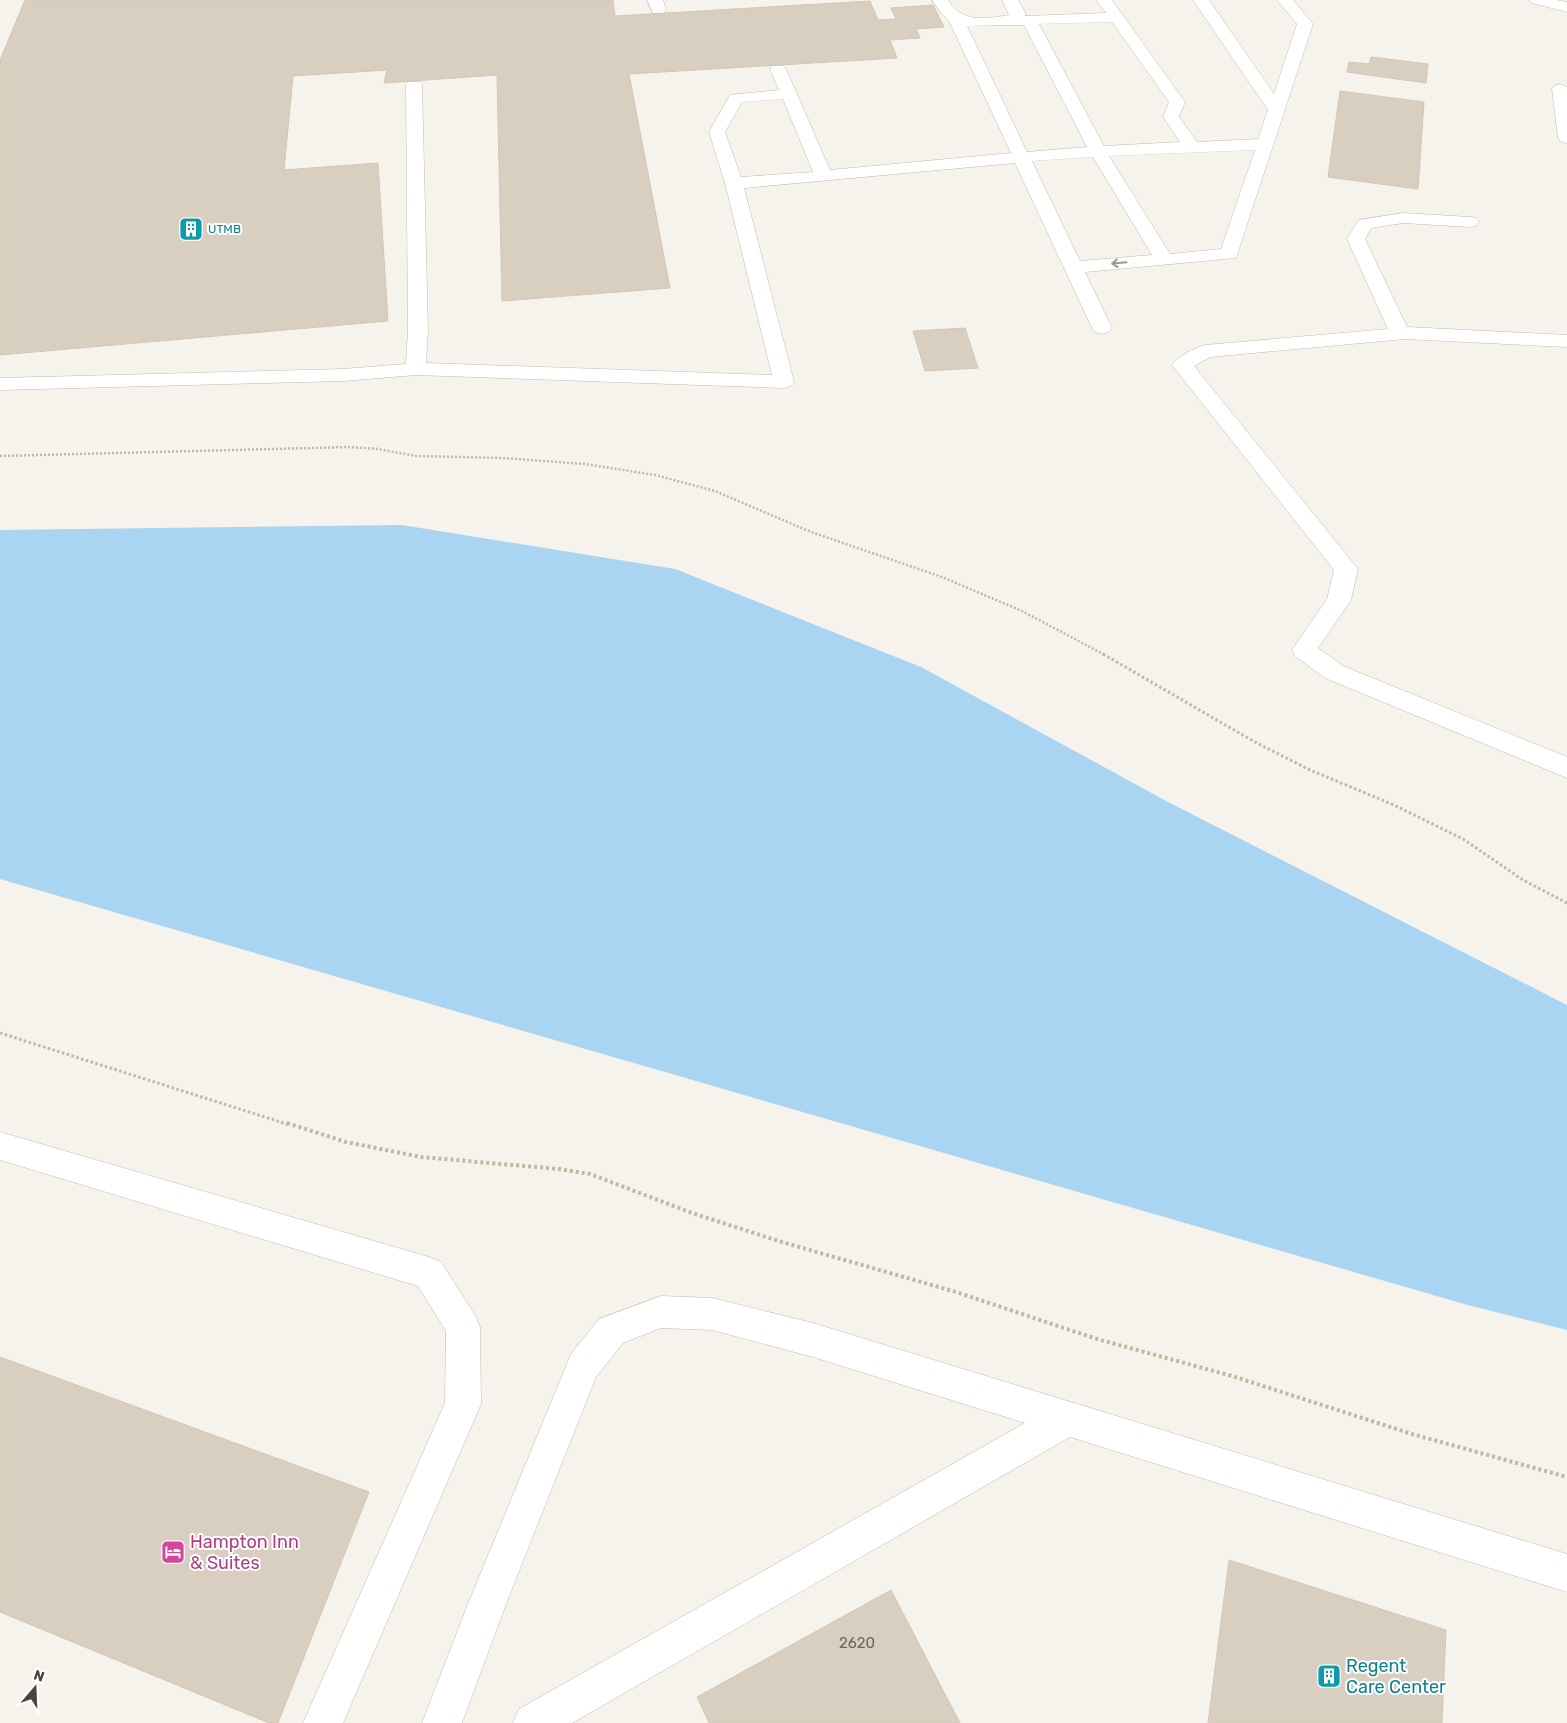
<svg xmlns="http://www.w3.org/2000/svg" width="1567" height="1723" viewBox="0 0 1567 1723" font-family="Rubik,sans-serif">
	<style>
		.water { fill: #a9d4f2 }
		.building { fill: #d8cfc1; stroke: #d3c7b4 }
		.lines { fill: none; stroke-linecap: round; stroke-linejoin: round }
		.lane-casing { stroke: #c2bbae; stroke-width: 1 }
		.path-far2 { stroke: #c4b79f; stroke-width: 2.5; stroke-dasharray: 2 2; stroke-linecap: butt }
		.path-far1 { stroke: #c4b79f; stroke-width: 3; stroke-dasharray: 2.5 2.5; stroke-linecap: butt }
		.path { stroke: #c4b79f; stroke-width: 4; stroke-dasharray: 3 3; stroke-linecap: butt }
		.lane { fill: #fff; fill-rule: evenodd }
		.oneway { stroke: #9c9892 }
		.labels { text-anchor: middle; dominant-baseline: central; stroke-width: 4; stroke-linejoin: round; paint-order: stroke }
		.far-culture-label { font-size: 12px; fill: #0d838f; stroke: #fff; text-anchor: start }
		.near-number-label { font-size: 15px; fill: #6e675b }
		.near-hotel-label { font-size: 18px; fill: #b23c85; stroke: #fff; text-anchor: start }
		.near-culture-label { font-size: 18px; fill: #0d838f; stroke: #fff; text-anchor: start }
	</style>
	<rect width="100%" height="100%" fill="#f6f3ec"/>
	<path class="water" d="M 402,525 L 675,569 L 921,667 L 1168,802 L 1567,1005 L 1567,1330 L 1464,1304 L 0,879 L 0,530 Z"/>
	<path class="building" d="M 25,0 L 613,0 L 615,16 L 870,1 L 878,20 L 896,19 L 891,8 L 933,5 L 944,27 L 916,29 L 920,38 L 890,40 L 897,58 L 629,74 L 670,288 L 502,301 L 497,75 L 384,83 L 387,70 L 293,76 L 284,170 L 378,163 L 388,321 L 0,355 L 0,60 Z
		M 1371,57 L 1428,64 L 1426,83 L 1347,72 L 1349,62 L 1369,64 Z
		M 1340,91 L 1424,102 L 1418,189 L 1328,177 Z
		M 965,328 L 978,368 L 925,371 L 913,331 Z
		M 0,1357 L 369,1492 L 278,1723 L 269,1723 L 0,1612 Z
		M 1229,1560 L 1446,1630 L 1442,1723 L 1208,1723 Z
		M 891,1590 L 960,1723 L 709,1723 L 697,1697 Z"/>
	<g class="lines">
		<g class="lane-casing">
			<path id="lane" d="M 647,0 L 663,0 L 666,10 L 663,13 L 653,13 Z
				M 932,0 L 948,0 C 961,23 986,19 1009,15 L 1002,0 L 1018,0 L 1025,12 L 1025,16 L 1106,13 L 1096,0 L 1112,0 L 1185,102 L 1179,117 L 1197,142 L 1258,139 L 1268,110 L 1193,0 L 1209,0 L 1274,94 L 1297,24 L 1277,0 L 1293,0 L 1313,24 L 1236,258 L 1085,272 L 1112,328 L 1109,332 L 1102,334 L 1095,332 L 1092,328 L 1015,163 L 744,188 L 794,382 L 791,386 L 784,388 L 416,375 L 343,381 L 0,390 L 0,378 L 343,369 L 406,364 L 408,331 L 406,85 L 408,82 L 420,82 L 422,85 L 428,331 L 426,363 L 772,375 L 725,183 L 709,132 L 730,95 L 779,90 L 770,69 L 772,66 L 784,66 L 786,69 L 830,170 L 1011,153 L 949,21 L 941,13 ZM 1112,22 L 1169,102 L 1163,117 L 1180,142 L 1104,146 L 1039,24 ZM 1005,25 L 1024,25 L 1087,147 L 1027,152 L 967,26 ZM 783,99 L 813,172 L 741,177 L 725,132 L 742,102 ZM 1255,150 L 1221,249 L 1170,254 L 1109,156 ZM 1093,157 L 1152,255 L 1080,261 L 1032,161 Z
				M 1529,0 L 1556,0 L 1567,2 L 1567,12 L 1532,3 Z
				M 1560,84 L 1567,87 L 1567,143 L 1561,142 L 1558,138 L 1552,89 L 1554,86 Z
				M 1403,213 L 1470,217 L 1476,218 L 1479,222 L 1476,226 L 1470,227 L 1403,223 L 1371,228 L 1365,239 L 1407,327 L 1567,335 L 1567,347 L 1405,339 L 1210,357 L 1194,366 L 1358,569 L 1351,600 L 1318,648 L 1343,666 L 1567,757 L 1567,778 L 1325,678 L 1295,656 L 1292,650 L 1327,599 L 1334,570 L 1172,365 C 1178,356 1194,348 1205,345 L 1388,329 L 1347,239 L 1359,220 Z
				M 0,1132 L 429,1257 L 441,1262 L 475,1315 L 480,1327 L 481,1404 L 343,1723 L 303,1723 L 445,1403 L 446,1331 L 418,1286 L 0,1160 Z
				M 661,1296 L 712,1298 L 813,1323 L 1567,1554 L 1567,1592 L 1070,1437 L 572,1723 L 513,1723 L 519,1709 L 1025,1423 L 813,1357 L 712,1330 L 661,1328 L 623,1343 L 596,1377 L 506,1604 L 462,1723 L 422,1723 L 468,1604 L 571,1354 L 599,1319 Z"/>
		</g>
		<path class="path-far2" d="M 0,456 L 350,447 L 378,449 L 416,456 L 503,458 L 585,464 L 655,475 L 715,491 L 811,532 L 942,577 L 1022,611 L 1105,655"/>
		<path class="path-far1" d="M 1103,654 L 1253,741 L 1310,770 L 1394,805 L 1463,839 L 1523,880 L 1567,903
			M 0,1033 L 290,1125"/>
		<path class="path" d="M 287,1123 L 346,1142 L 421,1157 L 559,1169 L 590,1174 L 692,1213 L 782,1242 L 956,1292 L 1097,1339 L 1232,1376 L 1412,1434 L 1567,1477"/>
		<use href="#lane" class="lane"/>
	</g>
	<defs><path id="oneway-shaft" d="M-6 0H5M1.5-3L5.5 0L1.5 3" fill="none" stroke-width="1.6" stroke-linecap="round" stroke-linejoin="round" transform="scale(1.25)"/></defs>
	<use class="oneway" href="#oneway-shaft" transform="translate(1119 263) rotate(175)"/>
	<defs>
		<g id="building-square" transform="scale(1.25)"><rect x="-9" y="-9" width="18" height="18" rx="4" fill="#0f9aa8" stroke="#fff"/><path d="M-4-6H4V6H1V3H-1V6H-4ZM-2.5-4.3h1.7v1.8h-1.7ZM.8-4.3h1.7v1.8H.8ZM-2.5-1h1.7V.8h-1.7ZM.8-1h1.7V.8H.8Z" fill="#fff"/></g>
		<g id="hotel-square" transform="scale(1.25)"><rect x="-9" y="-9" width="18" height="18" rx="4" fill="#d1479c" stroke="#fff"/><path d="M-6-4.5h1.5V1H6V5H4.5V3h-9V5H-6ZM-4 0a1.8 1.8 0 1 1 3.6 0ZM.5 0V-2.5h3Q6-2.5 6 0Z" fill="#fff"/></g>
	</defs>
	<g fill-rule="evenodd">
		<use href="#building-square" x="191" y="229"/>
		<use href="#hotel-square" x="173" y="1552"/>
		<use href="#building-square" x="1329" y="1676"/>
	</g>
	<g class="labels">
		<g class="far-culture-label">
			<text x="208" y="229">UTMB</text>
		</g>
		<g class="near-number-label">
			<text x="857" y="1643">2620</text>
		</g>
		<g class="near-hotel-label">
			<text x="190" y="1542">Hampton Inn<tspan x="190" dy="21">&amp; Suites</tspan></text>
		</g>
		<g class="near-culture-label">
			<text x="1346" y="1666">Regent<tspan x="1346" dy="21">Care Center</tspan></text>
		</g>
	</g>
	<g transform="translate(35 1688) rotate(19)" stroke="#ffffff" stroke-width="4" paint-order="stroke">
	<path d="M0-4L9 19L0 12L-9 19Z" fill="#4b4439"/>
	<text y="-8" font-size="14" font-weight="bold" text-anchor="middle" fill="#4b4439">N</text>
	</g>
</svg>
